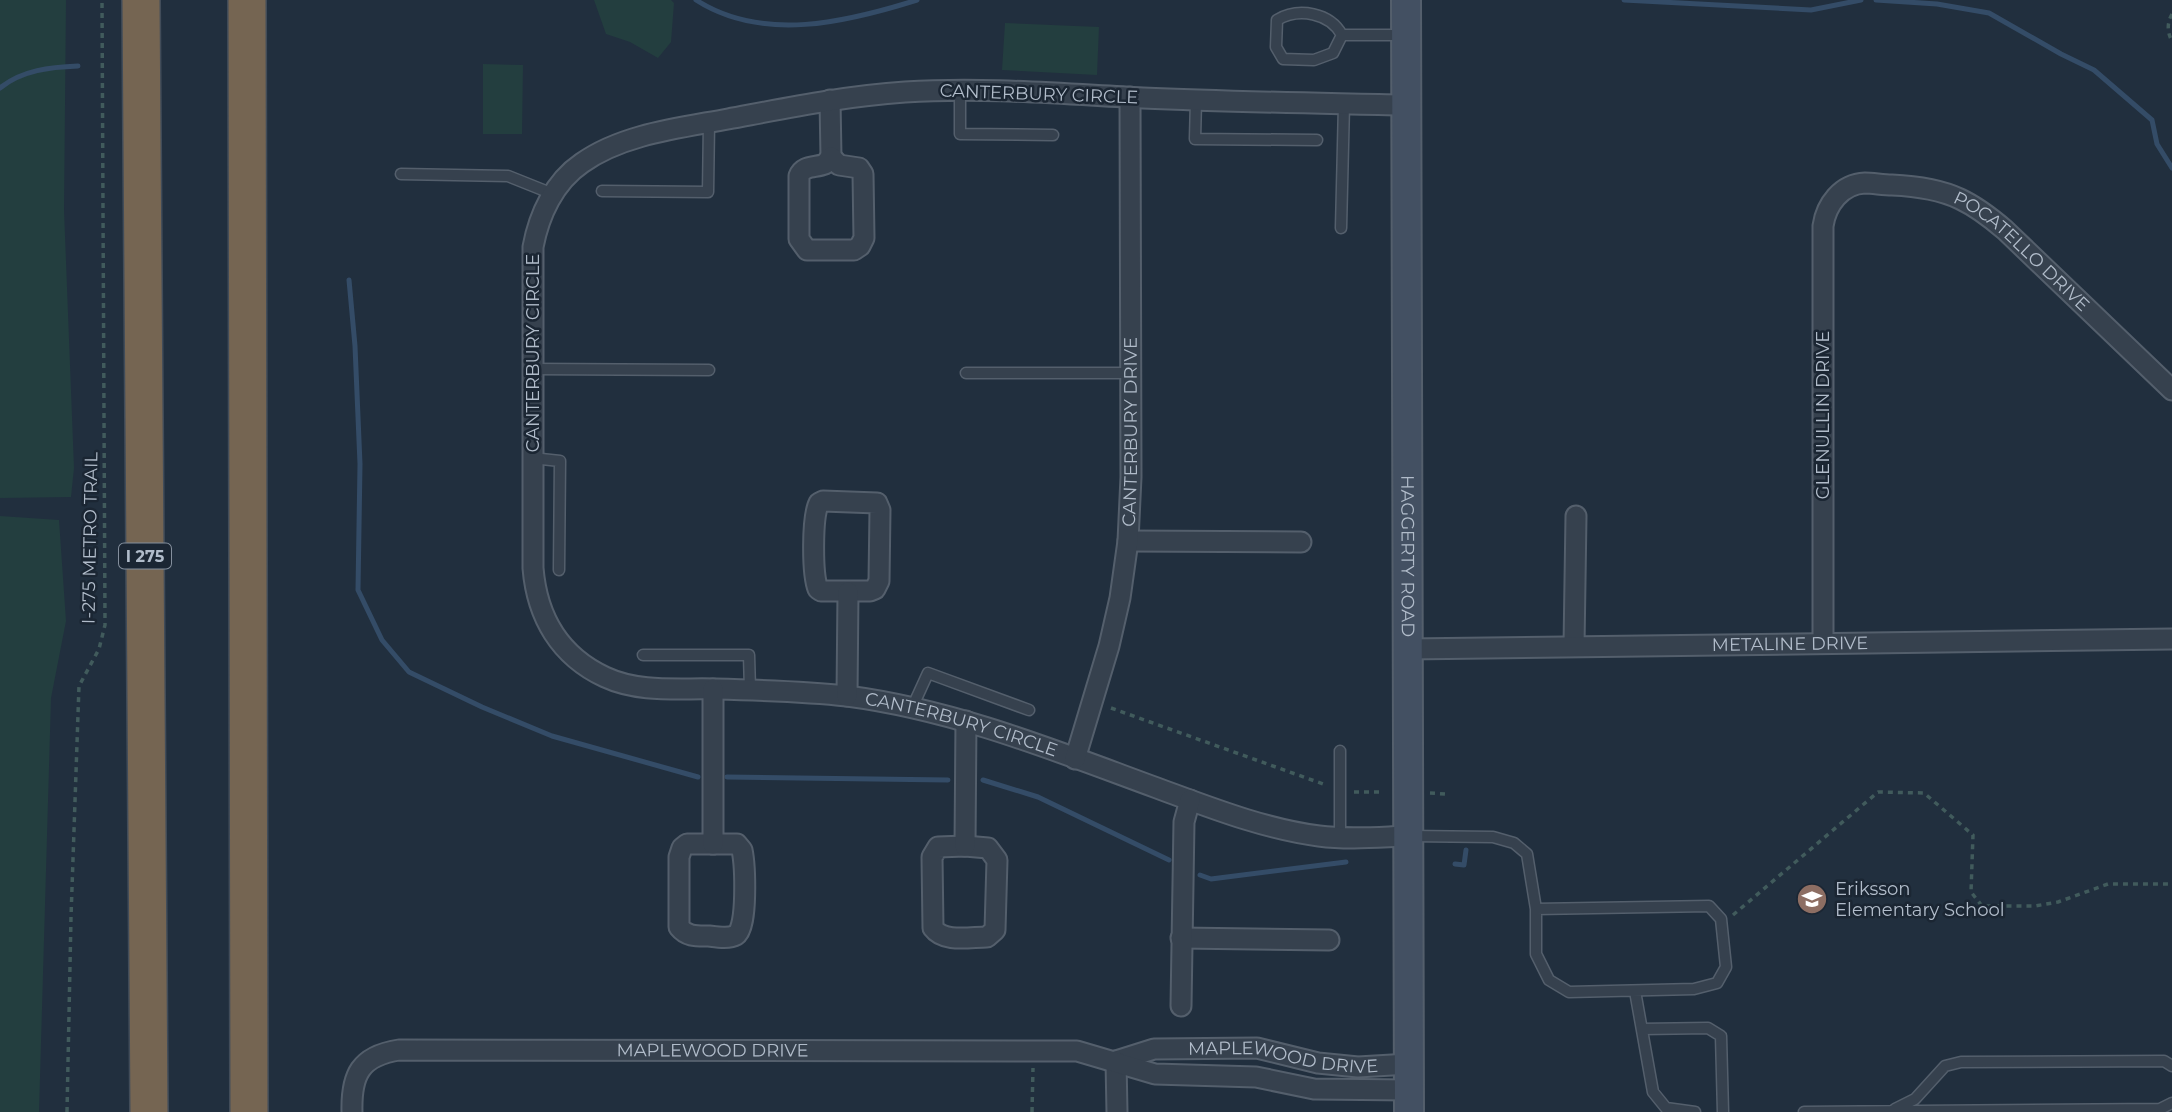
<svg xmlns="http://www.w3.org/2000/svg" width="2172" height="1112" viewBox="0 0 2172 1112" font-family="Montserrat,sans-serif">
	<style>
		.green { fill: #233e3f }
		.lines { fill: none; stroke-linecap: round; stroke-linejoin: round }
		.stream { stroke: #344c67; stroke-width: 5 }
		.service-casing { stroke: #545f6c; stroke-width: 13 }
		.minor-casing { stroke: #545f6c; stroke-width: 23 }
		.secondary-casing { stroke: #545f6c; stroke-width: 32 }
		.motorway-casing { stroke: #414c59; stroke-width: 40 }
		.path { stroke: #415b5c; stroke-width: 3.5; stroke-dasharray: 5 5; stroke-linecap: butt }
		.service { stroke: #36414e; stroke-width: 10 }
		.minor { stroke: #36414e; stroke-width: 19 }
		.secondary { stroke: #435062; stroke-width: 28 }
		.motorway { stroke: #756552; stroke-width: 37 }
		.labels { text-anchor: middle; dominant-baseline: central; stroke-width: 5; stroke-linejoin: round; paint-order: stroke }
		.shield { fill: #1b2633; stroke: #848f9d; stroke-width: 2 }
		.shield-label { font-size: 16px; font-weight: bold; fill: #b1bcca }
		.street-label { font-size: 18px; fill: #b1bcca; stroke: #1b2633 }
		.poi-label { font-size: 18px; fill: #b1bcca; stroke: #1b2633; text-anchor: start }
	</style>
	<rect width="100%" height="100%" fill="#212f3e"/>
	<path class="green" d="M 0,0 L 66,0 L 64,210 L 74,468 L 71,497 L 0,498 Z
		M 594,0 L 671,0 L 674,3 L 671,42 L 658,58 L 630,42 L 606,34 Z
		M 1005,23 L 1099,27 L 1097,75 L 1002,70 Z
		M 483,64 L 523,65 L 522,134 L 483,134 Z
		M 0,516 L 59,520 L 66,621 L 51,698 L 39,1112 L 0,1112 Z"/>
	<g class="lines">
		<path class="stream" d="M 696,0 C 763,43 847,22 917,0
			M 1624,0 L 1811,10 L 1861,0
			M 1876,0 L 1937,4 L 1989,13 L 2061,54 L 2094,70 L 2152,120 L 2157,144 L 2172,168
			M 0,88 C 22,70 51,67 78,66
			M 349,280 L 355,346 L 360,464 L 358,590 L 382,640 L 409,672 L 482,707 L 552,736 L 698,777
			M 727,777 L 948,780
			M 983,780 L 1038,797 L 1169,860
			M 1455,864 L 1464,865 L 1466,850
			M 1200,875 L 1211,879 L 1346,862"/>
		<g class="service-casing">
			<path id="service" d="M 1342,35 C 1330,13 1299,7 1277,20 L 1276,47 L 1283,59 L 1314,60 L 1333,53 L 1342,35 L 1405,35
				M 960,90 L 960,134 L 1053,135
				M 1196,100 L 1195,139 L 1317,140
				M 401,174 L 508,176 L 553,194
				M 602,191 L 708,192 L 709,123
				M 1341,228 L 1344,104
				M 532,369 L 709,370
				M 966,373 L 1131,373
				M 532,458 L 560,461 L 559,570
				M 643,655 L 749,655 L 750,690
				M 912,708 L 928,673 L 1029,710
				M 1340,751 L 1340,838
				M 1410,836 L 1493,837 L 1514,843 L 1527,854 L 1536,909 L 1536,954 L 1549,980 L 1569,992 L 1694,989 L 1717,983 L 1726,967 L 1721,919 L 1709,906 L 1536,909
				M 1635,991 L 1653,1092 L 1666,1108 L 1695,1112
				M 1642,1029 L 1708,1028 L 1721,1036 L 1723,1112
				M 1895,1109 L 1915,1099 L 1945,1066 L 1961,1062 L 2164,1061 L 2172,1066
				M 1804,1112 L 2160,1109 L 2172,1103"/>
		</g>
		<g class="minor-casing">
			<g id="minor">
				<path d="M 830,100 L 831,157"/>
				<path id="s1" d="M 1406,105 C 1318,103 1230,102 1143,98 C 1063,94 985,87 905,92 C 845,96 787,108 728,119 C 680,128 623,134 582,163 C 554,182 539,215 533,247 L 533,568 C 537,617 560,656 605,677 C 639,693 679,688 715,689 C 759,690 803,691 847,696 C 955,710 1056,751 1157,788 C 1209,807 1264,829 1319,836 C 1349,840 1379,837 1409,836"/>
				<path d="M 831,157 L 839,165 L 859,168 L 863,174 L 864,238 L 860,246 L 854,250 L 807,250 L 799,239 L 799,176 C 803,165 815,168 825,164 Z"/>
				<path d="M 823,501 L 877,503 L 880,510 L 879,581 L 875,589 L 870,591 L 821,591 L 818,589 C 812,574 812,516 819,503 Z"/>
				<path d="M 1128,541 L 1301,542"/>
				<path id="s2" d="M 1823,643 L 1823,226 C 1826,205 1841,184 1865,183 C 1873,183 1883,185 1892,185 C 1915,186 1939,189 1960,199 C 1977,207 1991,218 2005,230 L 2172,390"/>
				<path d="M 1574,646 L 1576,516"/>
				<path id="s3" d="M 1408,649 L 2172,639"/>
				<path d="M 847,696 L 848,592"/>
				<path id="s4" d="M 1075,759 L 1109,646 L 1120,598 L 1128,541 L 1131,477 L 1130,97"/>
				<path d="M 687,844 L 737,844 L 742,850 C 745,864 748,928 736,935 C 729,939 717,937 709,936 C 697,936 687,937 679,927 L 679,857 L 682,848 Z"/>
				<path d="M 713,844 L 713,689"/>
				<path d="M 965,846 L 988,848 L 997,860 L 995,930 L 987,937 C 970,937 944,943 933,928 L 932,857 L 938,847 Z"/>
				<path d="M 965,846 L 966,721"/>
				<path d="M 1181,938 L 1329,940"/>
				<path d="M 1181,1006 L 1184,822 L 1190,800"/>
				<path id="s5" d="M 1116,1061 L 1154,1049 L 1257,1048 L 1318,1063 L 1358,1067 L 1409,1064"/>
				<path d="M 1116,1061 L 1117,1112"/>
				<path id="s6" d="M 352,1112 C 351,1075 360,1056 399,1050 L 1077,1051 L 1155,1074 L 1256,1077 L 1314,1089 L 1409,1090"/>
			</g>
		</g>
		<g class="secondary-casing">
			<g id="secondary">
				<path id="s7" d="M 1406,0 L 1409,1112"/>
			</g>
		</g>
		<g class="motorway-casing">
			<path id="motorway" d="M 141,0 L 149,1112
				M 247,0 L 249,1112"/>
		</g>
		<path class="path" d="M 2172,14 C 2167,23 2167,32 2172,41
			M 1111,708 L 1326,785
			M 1354,792 L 1383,792
			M 1430,793 L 1445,794
			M 1733,915 L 1878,792 L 1924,793 L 1973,835 L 1971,892 L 1982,906 L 2035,906 L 2058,902 L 2108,884 L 2172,884
			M 67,1112 L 71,917 L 79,686 L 99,649 L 105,625 L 102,0
			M 1032,1112 L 1033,1068"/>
		<use href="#service" class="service"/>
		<use href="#minor" class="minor"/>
		<use href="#secondary" class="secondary"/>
		<use href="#motorway" class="motorway"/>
	</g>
	<defs>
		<g id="school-disc" transform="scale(1.575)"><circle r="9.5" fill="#8d6e63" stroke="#1b2633"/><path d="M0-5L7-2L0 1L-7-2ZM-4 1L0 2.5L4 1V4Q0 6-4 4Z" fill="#fff"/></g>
	</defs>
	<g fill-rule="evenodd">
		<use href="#school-disc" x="1812" y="899"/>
	</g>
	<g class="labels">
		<rect class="shield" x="119" y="543.5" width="52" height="25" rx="5"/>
		<g class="shield-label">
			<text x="145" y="556">I 275</text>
		</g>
		<g class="street-label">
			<text transform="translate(1039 94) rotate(2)">CANTERBURY CIRCLE</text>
			<text stroke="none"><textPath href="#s2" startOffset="660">POCATELLO DRIVE</textPath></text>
			<text transform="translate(533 353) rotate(-90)">CANTERBURY CIRCLE</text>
			<text transform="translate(1823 415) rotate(-90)">GLENULLIN DRIVE</text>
			<text stroke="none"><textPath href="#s4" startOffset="334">CANTERBURY DRIVE</textPath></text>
			<text transform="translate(90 538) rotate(-89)">I-275 METRO TRAIL</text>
			<text stroke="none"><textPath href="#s7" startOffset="556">HAGGERTY ROAD</textPath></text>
			<text stroke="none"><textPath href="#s3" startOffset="382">METALINE DRIVE</textPath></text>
			<text stroke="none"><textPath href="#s1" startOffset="1754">CANTERBURY CIRCLE</textPath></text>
			<text stroke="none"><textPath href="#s6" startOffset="402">MAPLEWOOD DRIVE</textPath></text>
			<text stroke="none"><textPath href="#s5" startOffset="170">MAPLEWOOD DRIVE</textPath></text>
		</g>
		<g class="poi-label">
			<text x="1835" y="889">Eriksson<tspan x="1835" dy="21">Elementary School</tspan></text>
		</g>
	</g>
</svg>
